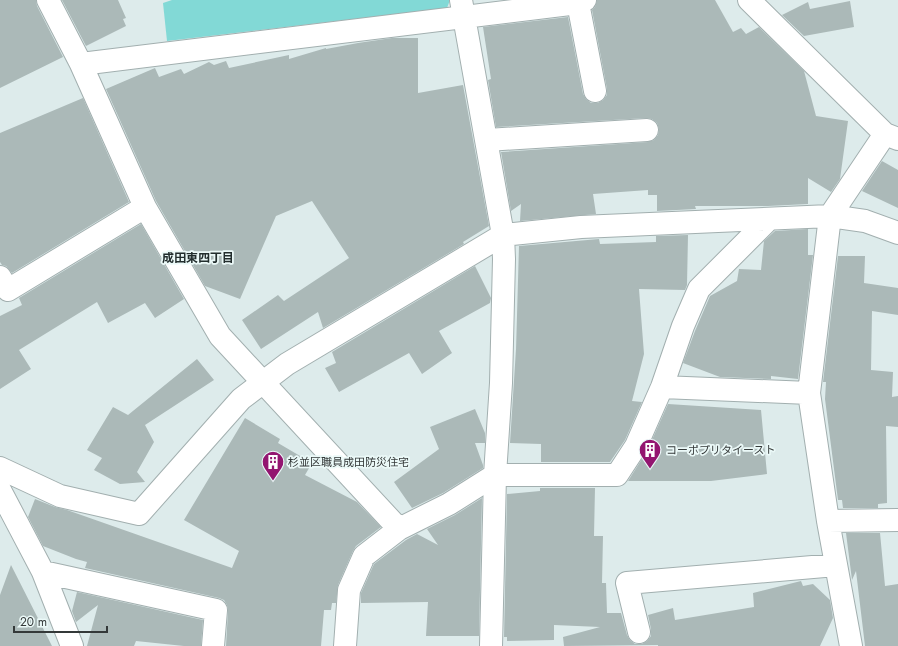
<svg xmlns="http://www.w3.org/2000/svg" width="898" height="646" viewBox="0 0 898 646" font-family="Jost,'Noto Sans JP',sans-serif">
	<style>
		.green { fill: #82d9d6 }
		.building { fill: #abb9b8 }
		.lines { fill: none; stroke-linecap: round; stroke-linejoin: round }
		.minor-casing { stroke: #a2afaf; stroke-width: 24 }
		.minor { stroke: #fff; stroke-width: 22 }
		.labels { text-anchor: middle; dominant-baseline: central; stroke-width: 3.5; stroke-linejoin: round; paint-order: stroke }
		.poi-label { font-size: 11px; fill: #343939; stroke: #ebf9f8; text-anchor: start }
		.neighbourhood-label { font-size: 12px; font-weight: bold; fill: #222d2d; stroke: #ebf9f8 }
	</style>
	<rect width="100%" height="100%" fill="#ddebeb"/>
	<path class="green" d="M 172,0 L 450,0 L 447,8 L 167,41 L 163,3 Z"/>
	<path class="building" d="M 0,0 L 36,0 L 37,6 L 63,57 L 0,88 Z
		M 62,0 L 118,0 L 126,18 L 123,19 L 126,26 L 86,46 Z
		M 597,0 L 715,0 L 733,32 L 741,28 L 746,34 L 759,27 L 804,71 L 816,116 L 848,121 L 840,179 L 831,192 L 808,178 L 808,204 L 768,206 L 695,206 L 696,209 L 657,211 L 657,195 L 648,195 L 648,190 L 593,194 L 596,214 L 520,221 L 521,204 L 511,211 L 501,152 L 648,142 L 654,140 L 658,135 L 659,129 L 657,123 L 652,119 L 646,118 L 496,127 L 488,80 L 491,79 L 483,27 L 568,17 L 583,94 L 586,99 L 591,103 L 598,103 L 603,100 L 607,95 L 607,89 L 592,10 L 595,7 Z
		M 850,1 L 854,27 L 804,36 L 782,15 L 808,2 L 810,9 Z
		M 392,38 L 418,38 L 418,93 L 463,85 L 489,226 L 463,242 L 464,244 L 323,328 L 318,312 L 261,349 L 242,320 L 278,295 L 284,301 L 349,258 L 312,201 L 276,216 L 240,299 L 205,286 L 156,201 L 106,89 L 155,68 L 159,77 L 181,69 L 184,74 L 209,62 L 214,65 L 226,61 L 229,68 L 289,55 L 289,59 L 326,48 L 326,49 L 358,43 Z
		M 83,98 L 129,202 L 12,273 L 6,266 L 2,265 L 0,262 L 0,133 Z
		M 882,161 L 898,170 L 898,208 L 862,191 Z
		M 141,224 L 184,299 L 155,318 L 145,303 L 108,323 L 97,302 L 19,350 L 31,369 L 0,389 L 0,316 L 22,305 L 19,298 Z
		M 808,229 L 808,255 L 813,255 L 798,379 L 771,376 L 771,379 L 720,377 L 683,363 L 695,331 L 710,296 L 737,281 L 739,269 L 761,270 L 764,241 L 775,231 Z
		M 688,235 L 687,285 L 685,290 L 639,289 L 644,354 L 632,401 L 642,402 L 625,440 L 610,462 L 541,462 L 541,444 L 510,443 L 516,349 L 516,350 L 519,246 L 599,239 L 600,244 L 656,242 L 656,236 Z
		M 838,256 L 865,256 L 864,283 L 898,288 L 898,315 L 872,311 L 871,370 L 893,372 L 892,397 L 898,396 L 898,427 L 886,426 L 887,503 L 878,504 L 878,508 L 843,508 L 842,500 L 838,500 L 825,399 L 826,382 L 823,382 Z
		M 475,266 L 491,298 L 490,303 L 439,331 L 452,353 L 422,374 L 409,353 L 339,392 L 325,368 L 336,363 L 332,352 Z
		M 197,359 L 214,380 L 145,425 L 154,442 L 137,472 L 145,482 L 120,484 L 94,470 L 102,458 L 87,450 L 113,407 L 128,415 Z
		M 668,404 L 761,410 L 767,474 L 711,481 L 628,481 L 647,451 Z
		M 475,409 L 485,433 L 485,443 L 475,443 L 483,465 L 483,468 L 443,493 L 412,508 L 394,482 L 439,449 L 430,427 Z
		M 245,418 L 280,439 L 278,443 L 312,463 L 305,475 L 357,502 L 381,527 L 356,546 L 353,551 L 338,585 L 336,603 L 332,603 L 331,610 L 324,610 L 321,646 L 226,646 L 228,611 L 227,605 L 224,600 L 219,598 L 85,568 L 87,562 L 76,559 L 43,546 L 28,517 L 35,499 L 55,507 L 67,510 L 232,568 L 239,551 L 184,520 Z
		M 540,488 L 595,488 L 594,536 L 603,536 L 602,583 L 606,583 L 607,613 L 621,613 L 627,635 L 630,640 L 635,644 L 642,644 L 647,641 L 651,636 L 651,629 L 648,615 L 673,608 L 675,620 L 754,607 L 753,593 L 801,581 L 803,586 L 813,584 L 830,600 L 833,618 L 820,646 L 658,646 L 658,645 L 564,646 L 563,637 L 600,627 L 554,625 L 554,640 L 507,641 L 507,637 L 504,637 L 507,494 L 540,491 Z
		M 482,498 L 479,636 L 426,636 L 428,602 L 361,603 L 361,593 L 374,564 L 406,540 L 417,534 L 438,545 L 427,529 L 455,515 Z
		M 846,533 L 880,533 L 885,586 L 898,584 L 898,646 L 865,646 L 856,571 L 852,580 Z
		M 11,565 L 52,646 L 0,646 L 0,595 Z
		M 77,592 L 203,620 L 201,646 L 184,646 L 136,641 L 134,646 L 87,646 L 98,605 L 76,622 L 72,611 Z"/>
	<g class="lines">
		<g class="minor-casing">
			<path id="minor" d="M 48,0 L 81,64 L 145,207 L 220,336 L 399,529
				M 461,0 L 503,235 L 504,259 L 501,383 L 495,475 L 491,646
				M 749,0 L 885,134 L 898,139
				M 578,3 L 595,91
				M 81,64 L 578,3 L 585,0
				M 487,140 L 647,130
				M 0,277 L 8,290 L 145,207
				M 662,387 L 809,393
				M 0,468 L 60,496 L 139,514 L 241,399 L 287,364 L 503,235 L 581,227 L 830,216 L 865,221 L 898,233
				M 0,490 L 43,572 L 72,646
				M 828,521 L 898,520
				M 43,572 L 216,610 L 213,646
				M 639,632 L 627,583 L 836,565
				M 345,646 L 349,590 L 364,556 L 399,529 L 449,504 L 495,475 L 617,475 L 636,446 L 662,387 L 683,326 L 699,289 L 768,220
				M 851,646 L 828,521 L 809,393 L 830,216 L 885,134"/>
		</g>
		<use href="#minor" class="minor"/>
	</g>
	<defs>
		<g id="building-pin" transform="scale(1.15)"><path d="M0 17L-7.5 6A9.5 9.5 0 1 1 7.5 6Z" fill="#931570" stroke="#ebf9f8"/><path d="M-4-6H4V6H1V3H-1V6H-4ZM-2.5-4.3h1.7v1.8h-1.7ZM.8-4.3h1.7v1.8H.8ZM-2.5-1h1.7V.8h-1.7ZM.8-1h1.7V.8H.8Z" fill="#fff"/></g>
	</defs>
	<g fill-rule="evenodd">
		<use href="#building-pin" x="650" y="450"/>
		<use href="#building-pin" x="273" y="462"/>
	</g>
	<g class="labels">
		<g class="poi-label">
			<text x="666" y="450">コーポプリタイースト</text>
			<text x="288" y="462">杉並区職員成田防災住宅</text>
		</g>
		<g class="neighbourhood-label">
			<text x="198" y="258">成田東四丁目</text>
		</g>
	</g>
	<path d="M14 626v6h93v-6" fill="none" stroke="#343939" stroke-width="2"/>
	<text x="20" y="626" font-size="12" fill="#343939" stroke="#ebf9f8" stroke-width="3" paint-order="stroke">20 m</text>
</svg>
